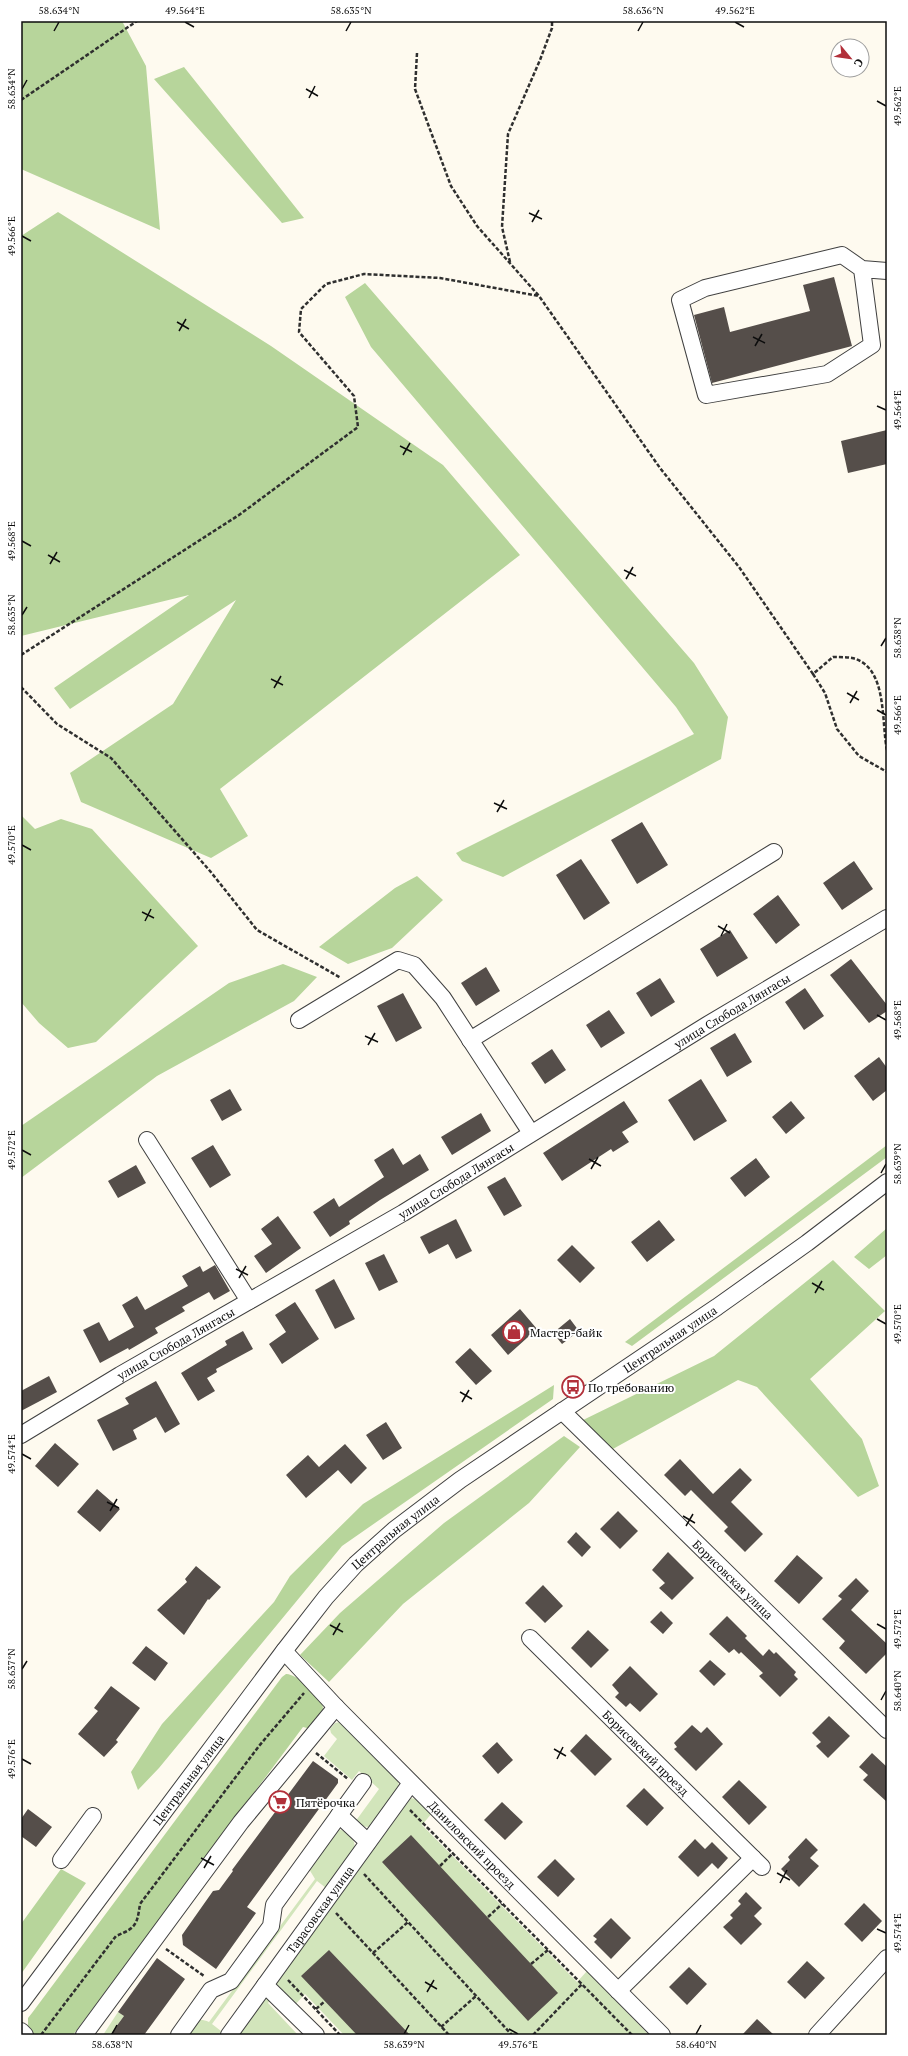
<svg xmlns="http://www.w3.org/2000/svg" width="908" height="2056" viewBox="0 0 908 2056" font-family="'PT Serif',serif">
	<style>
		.green { fill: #d2e5bb }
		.forest { fill: #b7d59b }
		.building { fill: #554e4a }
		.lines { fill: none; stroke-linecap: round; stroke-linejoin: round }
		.minor-casing { stroke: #404040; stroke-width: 18 }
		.path { stroke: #2f2f2f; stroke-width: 2.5; stroke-dasharray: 4 2; stroke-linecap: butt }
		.minor { stroke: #fff; stroke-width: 16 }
		.ticks { fill: none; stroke: #0d0d0d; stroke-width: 1.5 }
		.labels { text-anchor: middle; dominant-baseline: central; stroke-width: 4; stroke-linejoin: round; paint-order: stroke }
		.street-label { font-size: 12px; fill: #0d0d0d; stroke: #fff }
		.poi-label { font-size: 12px; fill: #0d0d0d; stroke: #fff; text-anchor: start }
		.neatline { fill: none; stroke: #0d0d0d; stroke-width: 1.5 }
		.ticks-label { font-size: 10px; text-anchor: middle; fill: #0d0d0d }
	</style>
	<rect width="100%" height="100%" fill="#fefaef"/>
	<path class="green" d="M 340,1722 L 397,1777 L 399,1786 L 397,1791 L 369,1827 L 359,1826 L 355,1822 L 379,1789 L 359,1771 L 352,1780 L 324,1756 L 337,1739 L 331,1733 L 330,1729 L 335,1723 Z
		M 411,1798 L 419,1800 L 432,1813 L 422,1825 L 577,1982 L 587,1971 L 649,2035 L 344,2035 L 305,1994 L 293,2007 L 275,1985 Z
		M 338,1829 C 348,1832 357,1839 354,1850 L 326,1888 L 317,1881 L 212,2024 L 221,2031 L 219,2035 L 184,2035 C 193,2025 195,2016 209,2022 L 315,1879 L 309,1869 Z
		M 267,1999 L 270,2000 L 268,2003 L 298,2035 L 235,2035 L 261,2001 Z
		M 118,2012 L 124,2016 L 110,2035 L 103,2035 Z"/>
	<path class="forest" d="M 21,21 L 122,21 L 146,66 L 160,230 L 21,169 Z
		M 184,67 L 304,218 L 282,223 L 154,79 Z
		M 58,212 L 271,346 L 443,465 L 520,555 L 220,789 L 248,836 L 211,858 L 81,802 L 70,773 L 173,704 L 236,600 L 70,709 L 54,688 L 189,595 L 21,636 L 21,236 Z
		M 365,283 L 694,663 L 728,717 L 721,759 L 503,877 L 462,861 L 456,853 L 694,734 L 676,707 L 371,347 L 345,297 Z
		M 21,815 L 35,829 L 61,819 L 92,829 L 198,946 L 96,1042 L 68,1048 L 39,1023 L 21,1002 Z
		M 417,876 L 443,900 L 392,948 L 348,964 L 319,947 L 395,888 Z
		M 283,964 L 317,977 L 294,1001 L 157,1076 L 21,1178 L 21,1126 L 229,983 Z
		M 887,1145 L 887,1157 L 632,1346 L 625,1342 Z
		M 887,1228 L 887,1255 L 869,1269 L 854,1257 Z
		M 833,1260 L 885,1311 L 810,1379 L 862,1439 L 879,1486 L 858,1497 L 757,1387 L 738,1380 L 611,1450 L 579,1422 L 714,1356 Z
		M 554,1385 L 553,1399 L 342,1546 L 159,1768 L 138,1790 L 131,1772 L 162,1724 L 274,1602 L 290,1576 L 363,1504 Z
		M 564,1436 L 580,1447 L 529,1503 L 403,1604 L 329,1682 L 300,1655 L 340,1613 L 444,1523 Z
		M 286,1674 C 295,1673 319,1694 322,1703 C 323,1706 323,1709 323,1713 L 311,1729 L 303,1727 L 73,2035 L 35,2035 L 28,2026 L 28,2018 L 32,2013 L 282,1677 Z
		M 61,1869 L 86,1883 L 21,1974 L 21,1924 Z"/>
	<path class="building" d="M 834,277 L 852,346 L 712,383 L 694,315 L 724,307 L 730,332 L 810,311 L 803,285 Z
		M 887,430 L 887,464 L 848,473 L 841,441 Z
		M 642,822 L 668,865 L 637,884 L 611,840 Z
		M 581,859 L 610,903 L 584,920 L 556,875 Z
		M 854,861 L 873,889 L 842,910 L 823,883 Z
		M 778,895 L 800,925 L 776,944 L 753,914 Z
		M 730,930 L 748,958 L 717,977 L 700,949 Z
		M 851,959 L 887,1005 L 887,1011 L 869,1023 L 830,975 Z
		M 486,967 L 500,991 L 476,1006 L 461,983 Z
		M 660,978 L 675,1002 L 651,1017 L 636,993 Z
		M 805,988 L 824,1016 L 804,1030 L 785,1002 Z
		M 403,993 L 422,1028 L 396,1042 L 377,1006 Z
		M 609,1010 L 625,1033 L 601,1048 L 586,1025 Z
		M 735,1033 L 752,1062 L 727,1077 L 710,1048 Z
		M 552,1049 L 566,1070 L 545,1084 L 531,1063 Z
		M 879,1057 L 887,1068 L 887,1090 L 873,1101 L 854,1076 Z
		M 701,1079 L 727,1121 L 694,1141 L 668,1100 Z
		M 230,1089 L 242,1110 L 222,1121 L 210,1100 Z
		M 624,1101 L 638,1122 L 622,1132 L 629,1142 L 613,1152 L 611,1149 L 562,1181 L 543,1153 Z
		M 791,1101 L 805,1118 L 786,1134 L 772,1117 Z
		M 481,1113 L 491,1131 L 452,1155 L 441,1137 Z
		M 213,1145 L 231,1175 L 210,1188 L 191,1158 Z
		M 393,1148 L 403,1165 L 420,1154 L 429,1170 L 380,1200 L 349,1221 L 350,1224 L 330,1237 L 313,1212 L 334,1198 L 339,1207 L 384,1177 L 374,1160 Z
		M 756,1158 L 770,1177 L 745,1197 L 730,1178 Z
		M 136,1165 L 146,1183 L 118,1198 L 108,1181 Z
		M 505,1177 L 522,1206 L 504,1216 L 487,1187 Z
		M 278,1216 L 301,1248 L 266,1273 L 254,1256 L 272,1244 L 261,1229 Z
		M 456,1219 L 472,1251 L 456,1259 L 448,1244 L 429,1254 L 420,1237 Z
		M 659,1220 L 675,1240 L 647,1262 L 631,1242 Z
		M 572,1245 L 595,1268 L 580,1283 L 557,1260 Z
		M 384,1254 L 398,1282 L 379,1291 L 365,1263 Z
		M 215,1265 L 230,1291 L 214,1300 L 209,1292 L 182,1307 L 185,1311 L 155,1328 L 158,1333 L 129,1350 L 128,1348 L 100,1363 L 83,1330 L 99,1322 L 109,1341 L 134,1327 L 122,1305 L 137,1296 L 145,1310 L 188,1286 L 182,1276 L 200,1266 L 203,1272 Z
		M 334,1279 L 355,1319 L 335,1329 L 315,1290 Z
		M 295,1302 L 319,1339 L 282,1364 L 269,1344 L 286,1332 L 275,1315 Z
		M 520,1309 L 537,1329 L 508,1355 L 491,1335 Z
		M 570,1319 L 579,1331 L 562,1344 L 553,1333 Z
		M 243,1331 L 253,1349 L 216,1369 L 217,1372 L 207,1378 L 215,1391 L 198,1401 L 181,1373 L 227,1345 L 225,1341 Z
		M 470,1348 L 492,1371 L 476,1385 L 455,1362 Z
		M 49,1376 L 57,1392 L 21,1411 L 21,1391 Z
		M 156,1381 L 180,1424 L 165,1433 L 156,1417 L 133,1430 L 137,1439 L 113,1451 L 97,1420 L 129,1404 L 125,1398 Z
		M 386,1422 L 402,1448 L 383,1460 L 366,1435 Z
		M 55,1443 L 79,1464 L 58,1487 L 35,1466 Z
		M 345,1444 L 367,1468 L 351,1484 L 338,1470 L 306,1498 L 286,1475 L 308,1455 L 319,1467 Z
		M 680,1459 L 713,1494 L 740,1468 L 752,1480 L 731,1502 L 763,1534 L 745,1552 L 724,1531 L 728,1527 L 691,1490 L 685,1496 L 664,1475 Z
		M 97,1489 L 120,1509 L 100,1532 L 77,1512 Z
		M 618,1511 L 638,1531 L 620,1549 L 600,1529 Z
		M 576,1532 L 591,1547 L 582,1557 L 567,1542 Z
		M 668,1552 L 694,1578 L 672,1600 L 659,1588 L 665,1583 L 652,1570 Z
		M 797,1555 L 823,1578 L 799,1604 L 774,1581 Z
		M 196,1566 L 221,1587 L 209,1600 L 208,1599 L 184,1635 L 157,1610 L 187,1582 L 185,1579 Z
		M 856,1578 L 869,1591 L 851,1610 L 887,1644 L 887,1653 L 866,1674 L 839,1648 L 845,1641 L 822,1619 L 842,1599 L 838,1596 Z
		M 543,1585 L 563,1606 L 545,1623 L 525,1603 Z
		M 661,1611 L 673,1623 L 663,1634 L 650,1622 Z
		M 727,1616 L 747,1636 L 745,1638 L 763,1656 L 769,1649 L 774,1654 L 776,1652 L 796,1672 L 794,1675 L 798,1679 L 780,1697 L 759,1676 L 763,1673 L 741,1652 L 739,1654 L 734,1649 L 729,1653 L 709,1634 Z
		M 588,1630 L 609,1650 L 591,1668 L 571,1648 Z
		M 146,1646 L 168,1663 L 155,1681 L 132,1663 Z
		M 710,1660 L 726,1674 L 714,1686 L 699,1671 Z
		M 630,1666 L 658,1694 L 640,1712 L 630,1703 L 626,1707 L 615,1697 L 619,1693 L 612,1685 Z
		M 111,1686 L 140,1708 L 116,1740 L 118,1742 L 104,1757 L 78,1734 L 98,1711 L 94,1708 Z
		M 829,1716 L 850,1736 L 828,1758 L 816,1746 L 821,1742 L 812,1733 Z
		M 692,1725 L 701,1733 L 707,1727 L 723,1744 L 696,1771 L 674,1749 L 677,1747 L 674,1743 Z
		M 586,1734 L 612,1759 L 595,1776 L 570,1751 Z
		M 497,1742 L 513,1760 L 498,1774 L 482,1756 Z
		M 872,1753 L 887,1767 L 887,1802 L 863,1780 L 868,1775 L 859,1767 Z
		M 313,1761 L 338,1779 L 338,1783 L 247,1907 L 256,1913 L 216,1969 L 183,1945 L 182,1935 L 213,1891 L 219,1890 L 233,1871 L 232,1870 Z
		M 739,1780 L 767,1807 L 749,1825 L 722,1797 Z
		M 644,1788 L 664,1808 L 647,1826 L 626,1806 Z
		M 502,1802 L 523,1822 L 505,1840 L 484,1820 Z
		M 28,1809 L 52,1827 L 36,1847 L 21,1836 L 21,1819 Z
		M 411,1835 L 558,1993 L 528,2021 L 382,1862 Z
		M 806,1838 L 818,1850 L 810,1858 L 819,1866 L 799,1887 L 781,1869 L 790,1860 L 788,1857 Z
		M 695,1839 L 705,1849 L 712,1842 L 728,1858 L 718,1869 L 712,1863 L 698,1877 L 678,1857 Z
		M 555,1859 L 575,1879 L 558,1897 L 537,1877 Z
		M 746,1892 L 762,1908 L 754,1916 L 762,1924 L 741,1945 L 723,1927 L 733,1918 L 730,1915 L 741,1904 L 738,1901 Z
		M 864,1903 L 882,1921 L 862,1942 L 844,1924 Z
		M 611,1918 L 631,1938 L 611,1959 L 594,1942 L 597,1939 L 593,1936 Z
		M 329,1950 L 410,2035 L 357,2035 L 301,1976 Z
		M 157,1958 L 185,1979 L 144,2035 L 110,2035 L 124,2016 L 118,2012 Z
		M 807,1961 L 825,1978 L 805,1999 L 787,1982 Z
		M 689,1967 L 707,1984 L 687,2005 L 669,1987 Z
		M 757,2019 L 774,2035 L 742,2035 Z"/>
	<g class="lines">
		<g class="minor-casing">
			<g id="minor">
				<path d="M 862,269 L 872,345 L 827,374 L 706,395 L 680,300 L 705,288 L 842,255 L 862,269 L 887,271"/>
				<path d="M 299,1020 L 398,960 L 414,965 L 443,998 L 531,1133"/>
				<path d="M 470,1040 L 774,852"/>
				<path d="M 147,1140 L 249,1301"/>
				<path id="s1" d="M 562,1411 L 887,1730"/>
				<path id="s2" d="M 21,1435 L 120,1375 L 403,1213 L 707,1025 L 887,918"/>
				<path id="s3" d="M 530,1638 L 762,1867"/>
				<path id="s4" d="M 284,1651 L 336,1707 L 662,2035"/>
				<path d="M 339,1815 L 368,1842"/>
				<path d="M 61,1860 L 93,1816"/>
				<path d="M 265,1985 L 316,2035"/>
				<path d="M 618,1991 L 753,1858"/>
				<path id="s5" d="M 21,2003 L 284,1651 L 326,1597 L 356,1564 L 394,1530 L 460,1480 L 717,1307 L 807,1243 L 887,1182"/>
				<path d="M 21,2031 L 25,2035"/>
				<path d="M 84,2035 L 241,1822 L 336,1707"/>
				<path d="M 179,2035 L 211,1990 L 231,1981 L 271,1926 L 274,1905 L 363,1782"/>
				<path id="s6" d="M 229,2035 L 411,1783"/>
				<path d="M 817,2035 L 887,1958"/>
			</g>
		</g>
		<path class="path" d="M 417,53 L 415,89 L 451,186 L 477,226 L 539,296 L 660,468 L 739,567 L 813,674 L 833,657 C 839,657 846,657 852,658 C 888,666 881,722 887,750
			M 21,100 L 137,21
			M 510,262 L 502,227 L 508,134 L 540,60 L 552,28 L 552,21
			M 21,655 L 239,515 L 358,427 L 354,396 L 299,332 L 301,309 L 326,284 L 364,274 L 440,278 L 539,296
			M 813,674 L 825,693 L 837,729 L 859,756 L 887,772
			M 21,687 L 57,724 L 111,758 L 210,871 L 257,930 L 341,978
			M 316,1753 L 348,1779
			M 410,1810 L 632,2035
			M 440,1866 L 453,1853
			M 364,1874 L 512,2035
			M 336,1913 L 449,2035
			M 488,1917 L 502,1904
			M 166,1949 L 204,1976
			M 373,1953 L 408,1922
			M 531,1964 L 548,1950
			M 288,1980 L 340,2035
			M 316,2009 L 325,2001
			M 441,2027 L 476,1996
			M 41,2035 L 116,1936 C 136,1928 137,1925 140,1904 L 259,1746 L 304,1693
			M 533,2035 L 582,1984"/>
		<use href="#minor" class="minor"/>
	</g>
	<path class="ticks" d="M 185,22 L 194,27M 735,22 L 744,27M 54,31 L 59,22M 346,31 L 351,22M 638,31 L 643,22M 22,89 L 27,80M 306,89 L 318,96M 309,98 L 315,86M 877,101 L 886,106M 529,213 L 542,219M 532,222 L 539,210M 22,236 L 31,241M 177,322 L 189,329M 179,331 L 186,319M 753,337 L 765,343M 755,346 L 762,334M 877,406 L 886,410M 400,446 L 412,452M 403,455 L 410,443M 22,541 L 31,546M 48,555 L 60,562M 50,564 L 57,552M 624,570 L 636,576M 626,579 L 633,567M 22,615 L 27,607M 881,646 L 886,638M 271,679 L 283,685M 274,688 L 281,676M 847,693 L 859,700M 850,703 L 857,691M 877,710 L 886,715M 494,803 L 507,809M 497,812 L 504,800M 22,845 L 31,850M 142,912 L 154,918M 145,921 L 151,909M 718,926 L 730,933M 721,936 L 727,924M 877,1015 L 886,1020M 365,1036 L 378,1042M 368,1045 L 375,1033M 22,1150 L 31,1155M 589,1159 L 601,1166M 591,1169 L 598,1157M 881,1173 L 886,1164M 236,1269 L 248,1275M 239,1278 L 246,1266M 812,1283 L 824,1290M 815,1293 L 822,1281M 877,1319 L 886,1324M 460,1392 L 472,1399M 462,1402 L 469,1390M 22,1454 L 31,1459M 107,1502 L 119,1508M 110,1511 L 117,1499M 683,1516 L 695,1523M 686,1526 L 693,1514M 877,1624 L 886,1629M 330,1625 L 343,1632M 333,1635 L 340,1623M 22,1669 L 27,1661M 881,1700 L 886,1691M 554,1749 L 566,1756M 22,1759 L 31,1764M 557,1759 L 563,1747M 201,1858 L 214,1865M 204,1868 L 211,1856M 777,1873 L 790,1880M 780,1883 L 787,1870M 877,1929 L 886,1933M 425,1982 L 437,1989M 427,1992 L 434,1980M 509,2029 L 518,2034M 112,2034 L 117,2025M 404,2034 L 409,2025M 696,2034 L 701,2025"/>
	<defs>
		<g id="shop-ring" transform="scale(1.15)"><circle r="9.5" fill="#fff" stroke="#b2303a" stroke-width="1.5"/><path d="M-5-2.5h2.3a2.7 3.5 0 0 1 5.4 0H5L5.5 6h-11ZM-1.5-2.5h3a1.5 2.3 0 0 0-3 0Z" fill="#b2303a"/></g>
		<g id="bus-ring" transform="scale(1.15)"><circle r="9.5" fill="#fff" stroke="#b2303a" stroke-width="1.5"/><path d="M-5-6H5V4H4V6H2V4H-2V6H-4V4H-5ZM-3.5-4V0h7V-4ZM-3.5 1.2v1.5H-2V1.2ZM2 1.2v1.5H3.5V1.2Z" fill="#b2303a"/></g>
		<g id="supermarket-ring" transform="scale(1.15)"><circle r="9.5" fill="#fff" stroke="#b2303a" stroke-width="1.5"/><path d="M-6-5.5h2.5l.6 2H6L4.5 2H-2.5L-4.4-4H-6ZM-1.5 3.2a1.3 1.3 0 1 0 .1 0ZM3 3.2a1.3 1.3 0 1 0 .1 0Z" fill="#b2303a"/></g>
	</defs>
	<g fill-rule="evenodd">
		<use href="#shop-ring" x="514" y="1332"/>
		<use href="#bus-ring" x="573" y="1387"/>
		<use href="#supermarket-ring" x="280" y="1802"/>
	</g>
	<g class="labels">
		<g class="street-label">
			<text stroke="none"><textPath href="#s2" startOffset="828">улица Слобода Лянгасы</textPath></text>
			<text stroke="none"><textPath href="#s2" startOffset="504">улица Слобода Лянгасы</textPath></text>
			<text stroke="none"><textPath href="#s5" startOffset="939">Центральная улица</textPath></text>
			<text stroke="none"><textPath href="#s2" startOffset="180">улица Слобода Лянгасы</textPath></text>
			<text stroke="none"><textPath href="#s5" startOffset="603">Центральная улица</textPath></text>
			<text stroke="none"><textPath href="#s1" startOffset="240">Борисовская улица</textPath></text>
			<text stroke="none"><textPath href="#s3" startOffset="163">Борисовский проезд</textPath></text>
			<text stroke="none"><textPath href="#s5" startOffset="279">Центральная улица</textPath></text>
			<text stroke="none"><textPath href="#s4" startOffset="270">Даниловский проезд</textPath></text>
			<text stroke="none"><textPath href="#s6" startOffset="155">Тарасовская улица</textPath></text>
		</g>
		<g class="poi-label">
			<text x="530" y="1332">Мастер-байк</text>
			<text x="588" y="1387">По требованию</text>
			<text x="296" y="1802">Пятёрочка</text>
		</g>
	</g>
	<rect width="908" height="2056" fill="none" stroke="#ffffff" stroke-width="44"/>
	<g transform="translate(850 58) rotate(119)"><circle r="19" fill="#ffffff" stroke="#9e9e9e"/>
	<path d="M0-3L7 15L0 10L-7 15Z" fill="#b2303a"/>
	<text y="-6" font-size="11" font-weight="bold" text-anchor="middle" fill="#0d0d0d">С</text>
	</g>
	<rect x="22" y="22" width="864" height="2012" class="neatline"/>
	<g class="ticks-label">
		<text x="59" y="14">58.634°N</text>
		<text x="185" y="14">49.564°E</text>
		<text x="351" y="14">58.635°N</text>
		<text x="643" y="14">58.636°N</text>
		<text x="735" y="14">49.562°E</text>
		<text transform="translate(11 89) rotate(-90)" y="4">58.634°N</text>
		<text transform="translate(897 106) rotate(-90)" y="4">49.562°E</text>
		<text transform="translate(11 236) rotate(-90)" y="4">49.566°E</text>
		<text transform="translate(897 410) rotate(-90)" y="4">49.564°E</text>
		<text transform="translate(11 541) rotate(-90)" y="4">49.568°E</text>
		<text transform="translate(11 615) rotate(-90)" y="4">58.635°N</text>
		<text transform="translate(897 638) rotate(-90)" y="4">58.638°N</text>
		<text transform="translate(897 715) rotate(-90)" y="4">49.566°E</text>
		<text transform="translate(11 845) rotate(-90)" y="4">49.570°E</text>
		<text transform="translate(897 1020) rotate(-90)" y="4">49.568°E</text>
		<text transform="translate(11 1150) rotate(-90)" y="4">49.572°E</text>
		<text transform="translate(897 1164) rotate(-90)" y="4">58.639°N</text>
		<text transform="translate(897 1324) rotate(-90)" y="4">49.570°E</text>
		<text transform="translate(11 1454) rotate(-90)" y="4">49.574°E</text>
		<text transform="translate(897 1629) rotate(-90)" y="4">49.572°E</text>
		<text transform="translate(11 1669) rotate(-90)" y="4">58.637°N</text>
		<text transform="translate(897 1691) rotate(-90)" y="4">58.640°N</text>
		<text transform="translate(11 1759) rotate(-90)" y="4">49.576°E</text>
		<text transform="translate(897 1933) rotate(-90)" y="4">49.574°E</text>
		<text x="112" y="2048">58.638°N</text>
		<text x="404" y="2048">58.639°N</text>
		<text x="518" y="2048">49.576°E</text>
		<text x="696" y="2048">58.640°N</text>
	</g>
</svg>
